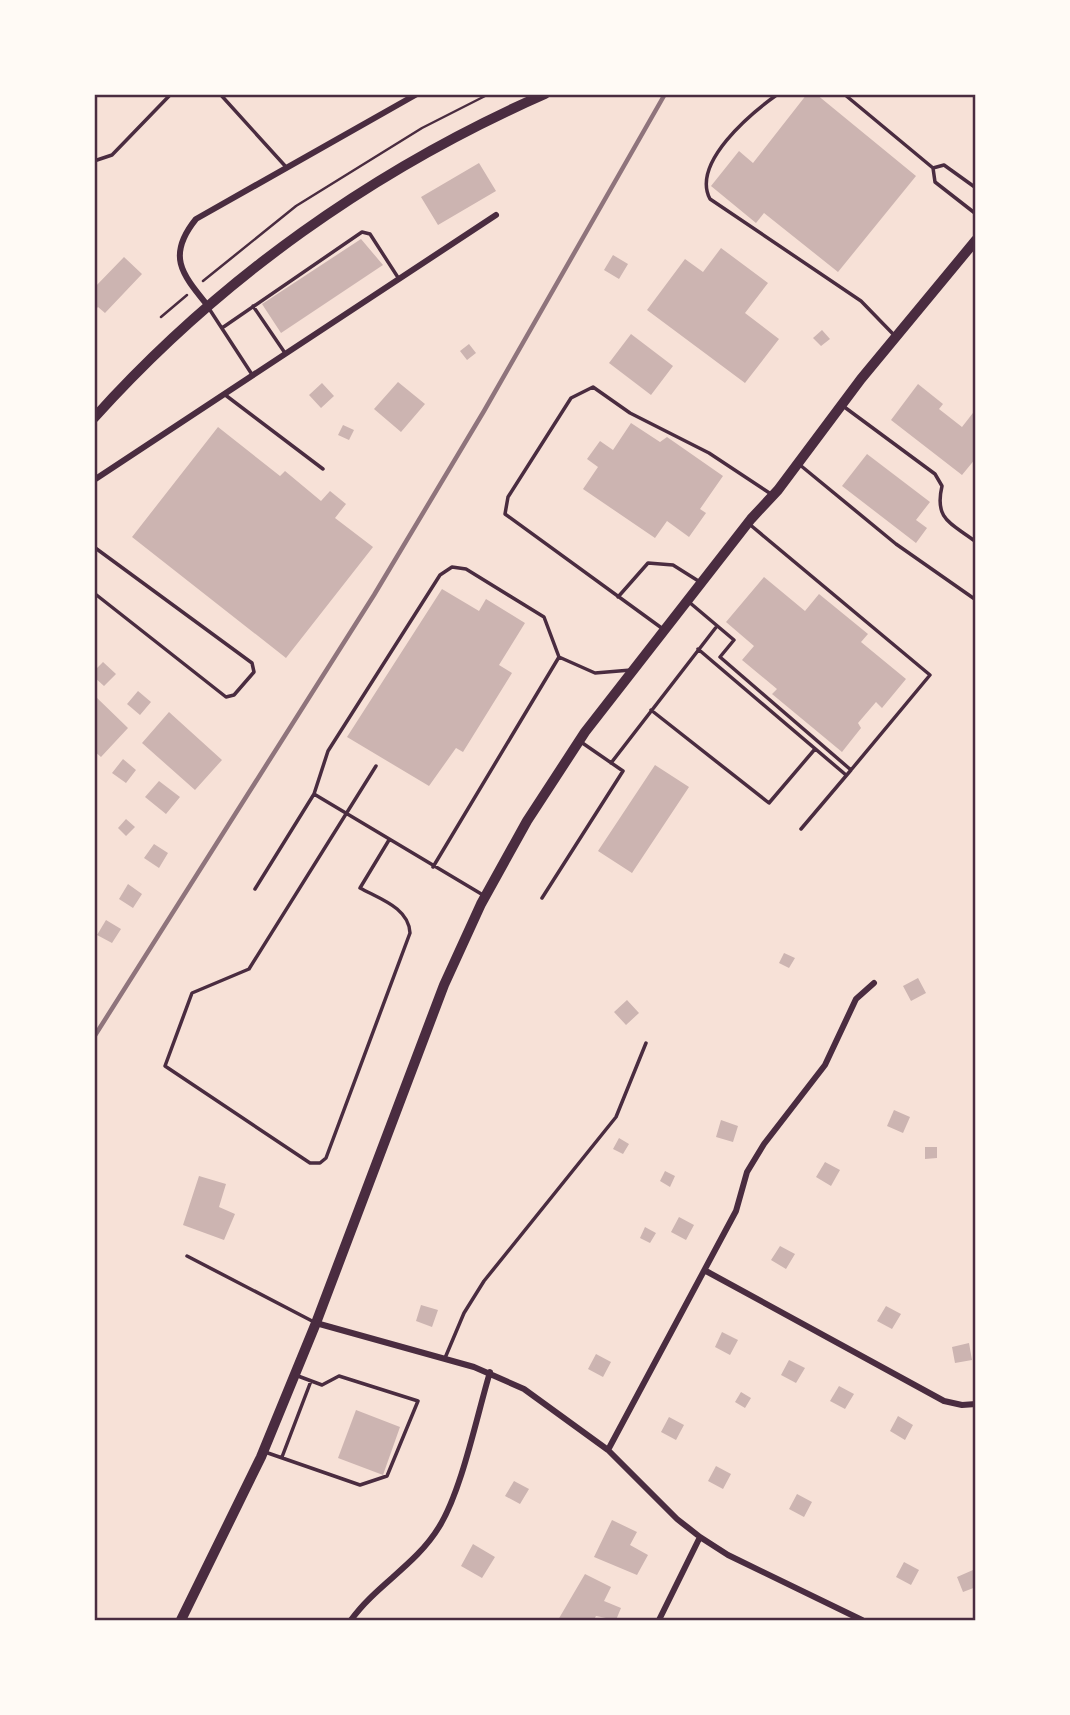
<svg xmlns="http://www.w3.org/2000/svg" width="1070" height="1715" viewBox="0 0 1070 1715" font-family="Quicksand,sans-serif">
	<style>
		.building { fill: #ccb4b1 }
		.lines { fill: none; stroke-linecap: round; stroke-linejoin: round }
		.path { stroke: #4a2c40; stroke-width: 2.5 }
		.service { stroke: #4a2c40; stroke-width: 3.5 }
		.minor { stroke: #4a2c40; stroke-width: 6 }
		.primary { stroke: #4a2c40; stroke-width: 10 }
		.rail { stroke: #8f747c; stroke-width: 4.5 }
		.neatline { fill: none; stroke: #4a2c40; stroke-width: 2.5 }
	</style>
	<rect width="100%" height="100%" fill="#f7e1d7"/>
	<path class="building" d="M 807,94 L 816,94 L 916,176 L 838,272 L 764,213 L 756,223 L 711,186 L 739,151 L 753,163 Z
		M 479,163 L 496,191 L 438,225 L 421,197 Z
		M 361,239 L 383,265 L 281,333 L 262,304 Z
		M 721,248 L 768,283 L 745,313 L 779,339 L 745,383 L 647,310 L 685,259 L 703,272 Z
		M 613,255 L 628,264 L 619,279 L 604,270 Z
		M 124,257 L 142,274 L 105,313 L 98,307 L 94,311 L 94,288 Z
		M 822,330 L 830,339 L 821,346 L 813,338 Z
		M 631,334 L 673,366 L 651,395 L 609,363 Z
		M 469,344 L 476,353 L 467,360 L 460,351 Z
		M 398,382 L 425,404 L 401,432 L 374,409 Z
		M 322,383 L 334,396 L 321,408 L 309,395 Z
		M 918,384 L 943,404 L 939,409 L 962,427 L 976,409 L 976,458 L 962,475 L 891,420 Z
		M 631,423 L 660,442 L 667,437 L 723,476 L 700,509 L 706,513 L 689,537 L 667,521 L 655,538 L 583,489 L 598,467 L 587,459 L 600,441 L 613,450 Z
		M 343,425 L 354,430 L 349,440 L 338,435 Z
		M 218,427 L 280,476 L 285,471 L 321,501 L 330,491 L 346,504 L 335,518 L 373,547 L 286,658 L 132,537 Z
		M 867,454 L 930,502 L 916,520 L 927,528 L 916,543 L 842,486 Z
		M 764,577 L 805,611 L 819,594 L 868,634 L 861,642 L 906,679 L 882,708 L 876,702 L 858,723 L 861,728 L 842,752 L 772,694 L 777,689 L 742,660 L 754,646 L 726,622 Z
		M 442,589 L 479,611 L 486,599 L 525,623 L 499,665 L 512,673 L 463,752 L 456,748 L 429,786 L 347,737 Z
		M 103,662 L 116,674 L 104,686 L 94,677 L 94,671 Z
		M 138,691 L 151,702 L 140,715 L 127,704 Z
		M 94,695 L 128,728 L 101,757 L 94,751 Z
		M 169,712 L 222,760 L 195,790 L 142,743 Z
		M 123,759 L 136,770 L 126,783 L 112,773 Z
		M 655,765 L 689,787 L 632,873 L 598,851 Z
		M 159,781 L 180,797 L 166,814 L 145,797 Z
		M 126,819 L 135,827 L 126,836 L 118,828 Z
		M 154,844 L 168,853 L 159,868 L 144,858 Z
		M 128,884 L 142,894 L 133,908 L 119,899 Z
		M 106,920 L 121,929 L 112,943 L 97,935 Z
		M 784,953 L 795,958 L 789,968 L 779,963 Z
		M 918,978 L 926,993 L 911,1001 L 903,986 Z
		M 627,1000 L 639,1013 L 626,1025 L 614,1012 Z
		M 894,1110 L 910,1117 L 903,1133 L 887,1126 Z
		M 721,1120 L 738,1126 L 733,1142 L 716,1137 Z
		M 619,1138 L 629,1144 L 623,1154 L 613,1149 Z
		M 925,1147 L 937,1147 L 937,1158 L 925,1159 Z
		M 825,1162 L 840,1170 L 831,1186 L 816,1177 Z
		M 665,1171 L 675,1176 L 670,1187 L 660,1181 Z
		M 199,1176 L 226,1184 L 219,1207 L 235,1214 L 224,1240 L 183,1225 Z
		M 679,1217 L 694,1225 L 686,1240 L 671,1232 Z
		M 645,1227 L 656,1233 L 650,1243 L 640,1238 Z
		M 780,1246 L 795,1254 L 786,1269 L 771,1260 Z
		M 421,1305 L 438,1310 L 432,1327 L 416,1321 Z
		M 886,1306 L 901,1314 L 892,1329 L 877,1321 Z
		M 722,1332 L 738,1340 L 730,1355 L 715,1347 Z
		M 969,1343 L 972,1360 L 955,1363 L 952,1347 Z
		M 596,1354 L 611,1362 L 603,1377 L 588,1369 Z
		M 789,1360 L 805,1368 L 796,1383 L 781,1375 Z
		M 839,1386 L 854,1394 L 845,1409 L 830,1401 Z
		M 741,1392 L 751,1398 L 745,1408 L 735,1402 Z
		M 356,1410 L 400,1427 L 383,1475 L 338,1458 Z
		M 898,1416 L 913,1425 L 905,1440 L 890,1431 Z
		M 669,1417 L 684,1425 L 676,1440 L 661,1432 Z
		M 716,1466 L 731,1474 L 723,1489 L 708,1481 Z
		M 514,1481 L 529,1489 L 520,1504 L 505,1496 Z
		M 797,1494 L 812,1502 L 804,1517 L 789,1509 Z
		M 612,1520 L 637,1532 L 630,1545 L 648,1555 L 637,1575 L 594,1557 Z
		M 473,1544 L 495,1557 L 482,1578 L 461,1566 Z
		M 904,1562 L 919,1570 L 911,1585 L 896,1577 Z
		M 973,1570 L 976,1587 L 963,1592 L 957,1577 Z
		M 585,1574 L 611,1587 L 604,1601 L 621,1608 L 616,1620 L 596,1616 L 594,1620 L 558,1620 Z"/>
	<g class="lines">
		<path class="path" d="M 203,281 L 296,206 L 422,128 L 489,94
			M 161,317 L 187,295"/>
		<path class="service" d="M 220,94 L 287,168
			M 778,94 C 751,113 691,163 710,199 L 861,301 L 895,336
			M 844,94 L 933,168
			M 94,161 L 112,155 L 171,94
			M 976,188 L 944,165 L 933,168 L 935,182 L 976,214
			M 253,306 L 285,353
			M 208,307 L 253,376
			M 222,328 L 362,232 L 370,234 L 399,279
			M 224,394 L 323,469
			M 843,406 L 935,474 L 942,486 C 934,520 951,523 976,542
			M 800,465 L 896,544 L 976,600
			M 94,547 L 252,663 L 254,672 L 234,695 L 226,697 L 94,593
			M 618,597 L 648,563 L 673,565 L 700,582
			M 689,602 L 734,640 L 720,657 L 851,770 L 930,675 L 748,523
			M 663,629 L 505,514 L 508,497 L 571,398 L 593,387 L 630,413 L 709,453 L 771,494
			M 698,649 L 846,775
			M 651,710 L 769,803 L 815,749
			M 611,763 L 717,626
			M 376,766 L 249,969 L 192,993 L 165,1066 L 310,1163 L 320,1163 L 326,1158 L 410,933 C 409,908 380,899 360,888 L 389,840
			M 314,794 L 328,751 L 440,575 L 452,567 L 466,569 L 544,617 L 559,657 L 595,673 L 631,670
			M 801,829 L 851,770
			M 433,867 L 559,657
			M 255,889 L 314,794 L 483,895
			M 542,898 L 623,771 L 581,742
			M 187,1256 L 314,1322
			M 445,1358 L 464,1313 L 484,1281 L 616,1117 L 646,1043
			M 265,1452 L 360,1485 L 387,1476 L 418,1401 L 339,1376 L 322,1385 L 298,1376
			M 282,1457 L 311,1381"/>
		<path class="minor" d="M 208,306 C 182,274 166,256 196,219 L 417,94
			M 94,480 L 496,215
			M 706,1271 L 944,1401 L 962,1405 L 976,1404
			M 316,1323 L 474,1367 L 524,1389 L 608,1450 L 677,1519 L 700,1537 L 728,1555 L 862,1620
			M 608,1450 L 736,1211 L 747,1172 L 764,1144 L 825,1065 L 856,999 L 874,983
			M 351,1620 C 376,1585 416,1565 439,1527 C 462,1490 477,1415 490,1372
			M 659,1620 L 700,1537"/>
		<path class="primary" d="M 94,418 C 219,279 374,169 545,94
			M 181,1620 L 261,1457 L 316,1323 L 444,985 L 481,904 L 527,821 L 585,732 L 751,519 L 778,490 L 861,379 L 976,240"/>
		<path class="rail" d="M 94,1037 L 374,595 L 484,411 L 665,94"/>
	</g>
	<rect width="1070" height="1715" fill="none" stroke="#fffaf5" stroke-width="192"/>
	<rect x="96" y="96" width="878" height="1523" class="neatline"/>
</svg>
